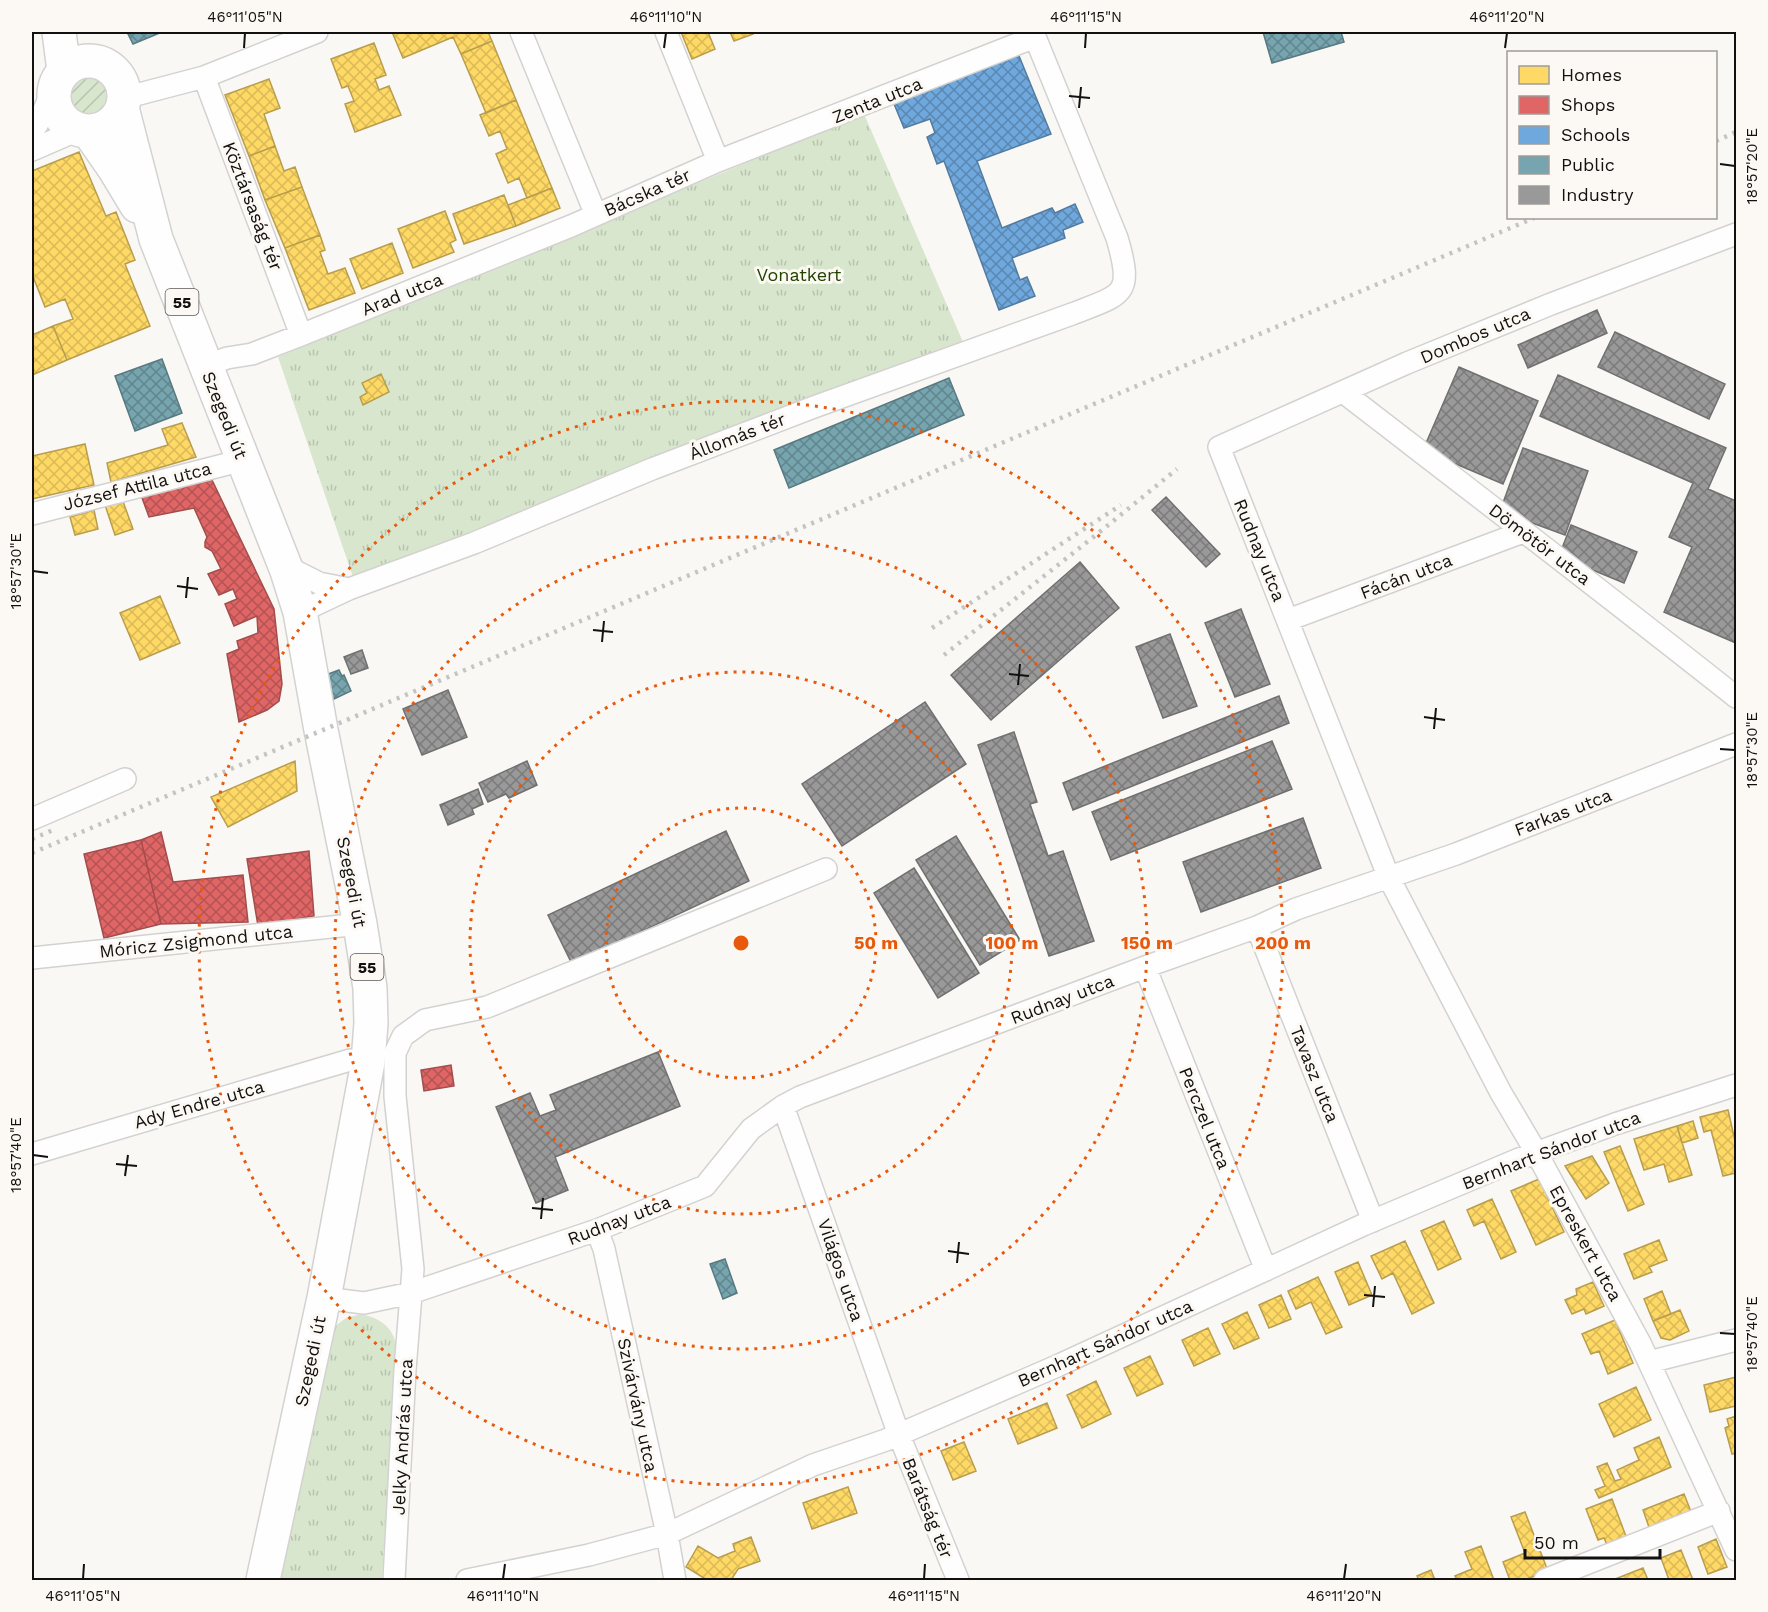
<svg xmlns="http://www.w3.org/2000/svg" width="1768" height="1612" viewBox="0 0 1768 1612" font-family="'Work Sans',sans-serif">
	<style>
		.park { fill: url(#park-tufts) }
		.garden { fill: url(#garden-furrows) }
		.homes { fill: url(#homes-cross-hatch); stroke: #b89d4c; stroke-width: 1.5 }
		.shops { fill: url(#shops-cross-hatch); stroke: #a24c4c; stroke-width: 1.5 }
		.schools { fill: url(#schools-cross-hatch); stroke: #537b9f; stroke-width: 1.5 }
		.public { fill: url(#public-cross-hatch); stroke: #58797f; stroke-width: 1.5 }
		.industry { fill: url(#industry-cross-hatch); stroke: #717070; stroke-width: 1.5 }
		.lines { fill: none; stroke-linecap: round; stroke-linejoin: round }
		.street-casing { stroke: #d3d2d0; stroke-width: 24 }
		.primary-casing { stroke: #d3d2d0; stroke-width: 36 }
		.street { stroke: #fefefe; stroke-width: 21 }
		.primary { stroke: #fefefe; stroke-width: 33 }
		.rail { stroke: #c4c4c4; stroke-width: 4.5; stroke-dasharray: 3 6; stroke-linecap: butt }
		.ticks { fill: none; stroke: #131110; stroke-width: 2 }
		.ring { fill: none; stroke: #e8590c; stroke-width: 3; stroke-dasharray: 3 6 }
		.labels { text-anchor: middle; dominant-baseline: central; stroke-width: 6; stroke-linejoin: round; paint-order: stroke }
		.shield { fill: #fcf8f3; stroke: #595654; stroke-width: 1.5 }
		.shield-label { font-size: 16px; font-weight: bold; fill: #131110 }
		.street-label { font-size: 18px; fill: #131110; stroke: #fcf8f3 }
		.park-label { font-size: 18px; fill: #224300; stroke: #fcf8f3 }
		.centre { fill: #e8590c; stroke: #fcf8f3; stroke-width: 3 }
		.ring-label { font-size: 18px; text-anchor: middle; font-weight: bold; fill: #e8590c; stroke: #fcf8f3; stroke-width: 6; stroke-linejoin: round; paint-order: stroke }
		.neatline { fill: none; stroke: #131110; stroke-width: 2 }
		.ticks-label { font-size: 15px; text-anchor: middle; fill: #131110 }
	</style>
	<defs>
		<pattern id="park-tufts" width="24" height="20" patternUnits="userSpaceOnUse" patternTransform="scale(1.5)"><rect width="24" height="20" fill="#d8e6cd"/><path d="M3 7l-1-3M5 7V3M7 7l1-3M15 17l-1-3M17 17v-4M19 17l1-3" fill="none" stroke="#b8c4af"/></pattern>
		<pattern id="garden-furrows" width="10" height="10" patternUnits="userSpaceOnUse" patternTransform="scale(1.5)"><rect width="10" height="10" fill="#d8e6cd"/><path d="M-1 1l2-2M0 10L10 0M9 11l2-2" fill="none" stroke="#b8c4af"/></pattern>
		<pattern id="homes-cross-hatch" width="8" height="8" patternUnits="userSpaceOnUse" patternTransform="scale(1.5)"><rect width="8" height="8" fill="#ffd966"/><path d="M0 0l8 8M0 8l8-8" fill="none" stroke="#dab957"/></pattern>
		<pattern id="shops-cross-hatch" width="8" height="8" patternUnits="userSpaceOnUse" patternTransform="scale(1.5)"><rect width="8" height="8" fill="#e06666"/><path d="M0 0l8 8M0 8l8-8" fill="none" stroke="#b45353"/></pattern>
		<pattern id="schools-cross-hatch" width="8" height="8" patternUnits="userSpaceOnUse" patternTransform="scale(1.5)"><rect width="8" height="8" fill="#6fa8dc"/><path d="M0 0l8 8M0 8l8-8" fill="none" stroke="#5a87b1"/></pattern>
		<pattern id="public-cross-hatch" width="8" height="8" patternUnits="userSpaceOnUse" patternTransform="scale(1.5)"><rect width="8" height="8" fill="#76a5af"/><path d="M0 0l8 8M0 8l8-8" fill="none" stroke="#60858d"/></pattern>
		<pattern id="industry-cross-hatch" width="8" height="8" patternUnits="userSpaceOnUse" patternTransform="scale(1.5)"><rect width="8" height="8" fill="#999"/><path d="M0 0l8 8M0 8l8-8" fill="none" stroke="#7c7b7b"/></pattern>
	</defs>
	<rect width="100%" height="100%" fill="#faf8f5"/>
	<path class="park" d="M 864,114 L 963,342 L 353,577 L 278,357 Z
		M 361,1314 C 379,1318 392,1326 396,1344 L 382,1580 L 275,1580 L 331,1329 L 346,1318 Z"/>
	<path class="garden" d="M64 96a24 24 0 1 1 48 0a24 24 0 1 1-48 0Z"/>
	<path class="homes" d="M 392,32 L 488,32 L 492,41 L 461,54 L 453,37 L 403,58 Z
		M 681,32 L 708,32 L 715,49 L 692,59 Z
		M 730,32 L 752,32 L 753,34 L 734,41 Z
		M 492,41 L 516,100 L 486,113 L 461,54 Z
		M 374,43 L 386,75 L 375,79 L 379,90 L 389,86 L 401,115 L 355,132 L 345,104 L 354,101 L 348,86 L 342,88 L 331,59 Z
		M 269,79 L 280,108 L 264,114 L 275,146 L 249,156 L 225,95 Z
		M 516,100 L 552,188 L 527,198 L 519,178 L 508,183 L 496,154 L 507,149 L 500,131 L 489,136 L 480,115 Z
		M 275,146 L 284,171 L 295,167 L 302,187 L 265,200 L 249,156 Z
		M 79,152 L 106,216 L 116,212 L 135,260 L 125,264 L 150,326 L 67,360 L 53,326 L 73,319 L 65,299 L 45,307 L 32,274 L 32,171 Z
		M 302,187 L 320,235 L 285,248 L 265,200 Z
		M 552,188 L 560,208 L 516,226 L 508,205 Z
		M 504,195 L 516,226 L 464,244 L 453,214 Z
		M 445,211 L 456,240 L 450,243 L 454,252 L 413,268 L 398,229 Z
		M 320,235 L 325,250 L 320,252 L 328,274 L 345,268 L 355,293 L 309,310 L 285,248 Z
		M 392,243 L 403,273 L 362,289 L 350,259 Z
		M 53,326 L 67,360 L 32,375 L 32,335 Z
		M 381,374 L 389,392 L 363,405 L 360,397 L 367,393 L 362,383 Z
		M 182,423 L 196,457 L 111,482 L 107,463 L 168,445 L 162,429 Z
		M 85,444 L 94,485 L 32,499 L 32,456 Z
		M 121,496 L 133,529 L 115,535 L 104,502 Z
		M 94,510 L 98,529 L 75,535 L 70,517 Z
		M 160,596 L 180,643 L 140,660 L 120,613 Z
		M 295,761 L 297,791 L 228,827 L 211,797 Z
		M 1728,1110 L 1736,1145 L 1736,1173 L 1723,1176 L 1711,1130 L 1704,1132 L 1700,1117 Z
		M 1693,1121 L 1698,1138 L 1682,1143 L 1677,1126 Z
		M 1677,1126 L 1692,1175 L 1669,1182 L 1664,1164 L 1644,1170 L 1634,1139 Z
		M 1620,1146 L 1644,1204 L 1628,1211 L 1604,1152 Z
		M 1592,1156 L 1609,1183 L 1586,1199 L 1565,1166 Z
		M 1539,1179 L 1564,1232 L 1536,1245 L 1511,1191 Z
		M 1492,1199 L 1516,1252 L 1501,1259 L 1484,1221 L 1474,1226 L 1467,1210 Z
		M 1444,1221 L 1461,1259 L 1438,1270 L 1421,1231 Z
		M 1659,1240 L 1667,1260 L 1649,1267 L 1652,1272 L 1634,1279 L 1624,1254 Z
		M 1405,1241 L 1434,1303 L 1412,1314 L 1393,1273 L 1382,1279 L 1371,1256 Z
		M 1358,1262 L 1372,1295 L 1349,1305 L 1335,1272 Z
		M 1318,1277 L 1342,1327 L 1326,1334 L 1311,1302 L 1296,1309 L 1288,1291 Z
		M 1593,1282 L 1604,1306 L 1586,1314 L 1584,1309 L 1572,1314 L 1565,1300 L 1577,1295 L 1576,1289 Z
		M 1662,1291 L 1671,1314 L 1653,1321 L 1644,1299 Z
		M 1281,1295 L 1291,1319 L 1269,1328 L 1259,1305 Z
		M 1680,1310 L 1689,1331 L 1670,1340 L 1661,1338 L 1653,1321 Z
		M 1247,1312 L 1259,1338 L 1234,1349 L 1222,1324 Z
		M 1615,1320 L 1633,1363 L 1608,1374 L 1599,1351 L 1591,1354 L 1582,1334 Z
		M 1208,1328 L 1220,1354 L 1194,1366 L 1182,1340 Z
		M 1150,1356 L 1163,1384 L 1137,1396 L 1124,1368 Z
		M 1736,1377 L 1736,1406 L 1710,1412 L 1704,1385 Z
		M 1096,1381 L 1111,1414 L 1082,1428 L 1067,1395 Z
		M 1636,1387 L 1651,1420 L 1614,1437 L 1599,1404 Z
		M 1047,1403 L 1057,1428 L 1018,1444 L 1008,1419 Z
		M 1736,1416 L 1736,1453 L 1732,1454 L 1725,1428 L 1729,1426 L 1727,1419 Z
		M 1659,1437 L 1671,1467 L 1599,1498 L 1595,1490 L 1605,1486 L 1597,1467 L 1607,1463 L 1615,1481 L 1621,1479 L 1617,1470 L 1639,1460 L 1634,1448 Z
		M 964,1442 L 976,1471 L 953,1480 L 941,1451 Z
		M 848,1487 L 857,1513 L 812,1529 L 803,1503 Z
		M 1684,1494 L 1692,1514 L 1650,1530 L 1643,1510 Z
		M 1612,1499 L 1627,1539 L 1608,1547 L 1604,1538 L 1598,1540 L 1586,1509 Z
		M 1525,1512 L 1548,1571 L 1524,1580 L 1510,1580 L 1503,1562 L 1525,1553 L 1511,1517 Z
		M 751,1537 L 760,1561 L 738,1569 L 731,1580 L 707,1580 L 686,1567 L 698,1546 L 718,1558 L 735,1551 L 733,1544 Z
		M 1716,1539 L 1727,1567 L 1708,1574 L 1698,1547 Z
		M 1481,1546 L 1494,1580 L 1457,1580 L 1455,1576 L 1472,1569 L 1465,1552 Z
		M 1681,1550 L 1693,1580 L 1669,1580 L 1661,1558 Z
		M 1643,1568 L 1648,1580 L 1615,1580 L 1615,1579 Z
		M 1431,1570 L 1435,1580 L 1419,1580 L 1417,1576 Z"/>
	<path class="shops" d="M 212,480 L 274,609 L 282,684 L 279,701 L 267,710 L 239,722 L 227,654 L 239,649 L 237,641 L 258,633 L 257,616 L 234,626 L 225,604 L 237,599 L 233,589 L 219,595 L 208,574 L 221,569 L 212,551 L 205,547 L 205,542 L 207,537 L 194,508 L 149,517 L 141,495 Z
		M 161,832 L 173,882 L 243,875 L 248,922 L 161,924 L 141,840 Z
		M 141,840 L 161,924 L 104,938 L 84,854 Z
		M 309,851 L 314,916 L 258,926 L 247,859 Z
		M 451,1065 L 454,1086 L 424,1091 L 421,1070 Z"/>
	<path class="schools" d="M 1017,51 L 1051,134 L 977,161 L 1002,228 L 1052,208 L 1055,213 L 1075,204 L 1083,222 L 1063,230 L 1065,238 L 1012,258 L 1020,280 L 1027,277 L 1035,296 L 999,310 L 944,161 L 937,164 L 927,137 L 935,133 L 930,119 L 904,128 L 892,99 Z"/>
	<path class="public" d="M 127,32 L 162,32 L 133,44 Z
		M 1263,32 L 1341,32 L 1344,42 L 1272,63 Z
		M 162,359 L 182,413 L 135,431 L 115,376 Z
		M 949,378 L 964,415 L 789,488 L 774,450 Z
		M 339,670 L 342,676 L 344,675 L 351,691 L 330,701 L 323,676 Z
		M 725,1259 L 737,1293 L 723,1299 L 710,1264 Z"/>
	<path class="industry" d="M 1597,310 L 1607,333 L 1528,368 L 1518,345 Z
		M 1615,332 L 1725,384 L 1709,419 L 1598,367 Z
		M 1459,367 L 1538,401 L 1503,484 L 1423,450 Z
		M 1558,375 L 1726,448 L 1708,489 L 1736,501 L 1736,643 L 1664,612 L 1692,547 L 1669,537 L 1693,483 L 1540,416 Z
		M 1523,448 L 1588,471 L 1565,535 L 1500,511 Z
		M 1166,497 L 1220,554 L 1206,567 L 1152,510 Z
		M 1571,525 L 1637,552 L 1624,583 L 1559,556 Z
		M 1080,562 L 1119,608 L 991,720 L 951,675 Z
		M 1241,609 L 1270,684 L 1235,697 L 1205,623 Z
		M 1170,634 L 1197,706 L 1163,718 L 1136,647 Z
		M 362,650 L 368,668 L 351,674 L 344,657 Z
		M 448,690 L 467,737 L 422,755 L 403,709 Z
		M 1279,696 L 1289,723 L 1073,810 L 1063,783 Z
		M 925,702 L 966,764 L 842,846 L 802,784 Z
		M 1014,732 L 1037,802 L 1030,804 L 1048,856 L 1063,851 L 1094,941 L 1049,956 L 978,745 Z
		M 1272,741 L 1292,789 L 1111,860 L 1092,812 Z
		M 527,761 L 537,785 L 509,798 L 506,794 L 488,802 L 479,783 Z
		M 478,789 L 483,804 L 472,809 L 474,814 L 448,825 L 440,805 Z
		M 1303,818 L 1321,868 L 1201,912 L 1183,862 Z
		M 726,831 L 749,881 L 572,964 L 548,915 Z
		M 956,836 L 1020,940 L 980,965 L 916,860 Z
		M 914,868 L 979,973 L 938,998 L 874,893 Z
		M 658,1052 L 680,1106 L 555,1157 L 568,1190 L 536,1203 L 496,1107 L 530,1093 L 540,1116 L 556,1110 L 550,1095 Z"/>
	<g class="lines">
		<g class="street-casing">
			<path id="street" d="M 521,32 L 596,215
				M 666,32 L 718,161
				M 204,77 L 301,335
				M 124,98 L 204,77 L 317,32
				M 32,130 L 37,125 L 54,88
				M 32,150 L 78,130
				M 1736,234 L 1551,304 L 1407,363 L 1219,447 L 1389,878 L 1501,1093 L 1536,1152 L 1640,1343 L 1736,1550
				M 206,366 L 227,358 L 252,354 L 301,335 L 571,226 L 718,161 L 1035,37
				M 1343,392 C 1474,493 1606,594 1736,697
				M 32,514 L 243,460
				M 285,566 L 319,583 L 349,589
				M 300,612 L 349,589 L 474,543 L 652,469 L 814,407 L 1072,314 C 1123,294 1134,296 1117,238 L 1033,32
				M 1288,620 L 1523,532
				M 32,819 L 125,779
				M 1257,927 L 1373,1221
				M 32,958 L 360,924
				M 1145,967 L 1266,1270
				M 783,1106 L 899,1435 L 958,1580
				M 32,1154 L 350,1060 L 368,1062
				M 597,1230 L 604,1249 L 667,1534 L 675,1580
				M 324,1298 L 364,1303 L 411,1293 L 597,1230 L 705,1186 L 751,1129 L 783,1106 L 800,1097 L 1145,967 L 1257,927 L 1296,909 L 1456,854 L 1736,744
				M 1649,1362 L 1736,1340
				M 394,1580 L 405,1370 L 413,1269 L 395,1096 L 395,1053 L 403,1036 L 425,1020 L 487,1007 L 826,869
				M 467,1580 L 589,1555 L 667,1534 L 813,1465 L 886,1440 L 1057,1366 L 1363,1225 L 1519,1159 L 1615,1124 L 1736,1085
				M 1545,1580 L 1719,1511"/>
		</g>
		<g class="primary-casing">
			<path id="primary" d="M 59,32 L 64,71
				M54 96a35 35 0 1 1 70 0a35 35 0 1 1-70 0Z
				M 122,108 L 156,239 L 287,571 L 300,612 L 321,730 L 360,924 L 370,988 L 371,1023 L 368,1062 L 324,1298 L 263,1580
				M 89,132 L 114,168 L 137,206"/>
		</g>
		<use href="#street" class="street"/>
		<use href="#primary" class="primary"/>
		<path class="rail" d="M 1716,141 L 1736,132
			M 932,628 L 1121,505
			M 944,655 L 1096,535 L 1177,469
			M 32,839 L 53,830
			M 32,853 L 1534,218"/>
	</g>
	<path class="ticks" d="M 244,48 L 245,33M 664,48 L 666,33M 1085,48 L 1086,33M 1505,48 L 1507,33M 1069,96 L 1090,98M 1079,108 L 1081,87M 1720,164 L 1735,166M 33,571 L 48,573M 177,586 L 198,589M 186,598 L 188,577M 593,630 L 613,632M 602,642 L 604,621M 1009,674 L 1029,676M 1018,685 L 1020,664M 1424,717 L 1445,720M 1434,729 L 1436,708M 1720,749 L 1735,750M 33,1155 L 48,1157M 116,1164 L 137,1166M 125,1176 L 128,1155M 532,1208 L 553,1210M 541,1219 L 543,1198M 948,1251 L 969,1254M 957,1263 L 959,1242M 1364,1295 L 1385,1297M 1373,1307 L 1375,1286M 1720,1333 L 1735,1334M 83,1579 L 84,1564M 503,1579 L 505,1564M 924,1579 L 925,1564M 1344,1579 L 1346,1564"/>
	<g class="ring">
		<circle cx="741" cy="943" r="135"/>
		<circle cx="741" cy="943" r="271"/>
		<circle cx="741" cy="943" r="406"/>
		<circle cx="741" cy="943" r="542"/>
	</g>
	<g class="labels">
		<g class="shield">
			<rect x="165.5" y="289" width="33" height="26" rx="4.5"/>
			<rect x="350.5" y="954" width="33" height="26" rx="4.5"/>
		</g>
		<g class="shield-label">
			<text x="182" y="302">55</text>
			<text x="367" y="967">55</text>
		</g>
		<g class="street-label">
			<text transform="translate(877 100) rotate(-22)">Zenta utca</text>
			<text transform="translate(647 192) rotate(-24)">Bácska tér</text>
			<text transform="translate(253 206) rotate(69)">Köztársaság tér</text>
			<text transform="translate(402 294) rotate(-22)">Arad utca</text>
			<text transform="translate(1475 335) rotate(-23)">Dombos utca</text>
			<text transform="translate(225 415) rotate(68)">Szegedi út</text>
			<text transform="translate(737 436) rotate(-21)">Állomás tér</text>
			<text transform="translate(137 486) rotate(-14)">József Attila utca</text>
			<text transform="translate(1540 544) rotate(37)">Dömötör utca</text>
			<text transform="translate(1260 550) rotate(68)">Rudnay utca</text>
			<text transform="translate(1406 576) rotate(-21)">Fácán utca</text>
			<text transform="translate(1563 812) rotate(-21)">Farkas utca</text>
			<text transform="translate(352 882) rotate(79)">Szegedi út</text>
			<text transform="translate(196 941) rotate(-6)">Móricz Zsigmond utca</text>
			<text transform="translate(1062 999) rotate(-21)">Rudnay utca</text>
			<text transform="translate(1315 1074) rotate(68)">Tavasz utca</text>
			<text transform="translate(199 1104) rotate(-16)">Ady Endre utca</text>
			<text transform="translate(1205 1118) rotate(68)">Perczel utca</text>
			<text transform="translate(1551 1150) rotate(-21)">Bernhart Sándor utca</text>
			<text transform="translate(619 1220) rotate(-21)">Rudnay utca</text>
			<text transform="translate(1586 1243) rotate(61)">Epreskert utca</text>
			<text transform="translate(841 1270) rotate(71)">Világos utca</text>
			<text transform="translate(1105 1343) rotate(-24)">Bernhart Sándor utca</text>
			<text transform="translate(310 1361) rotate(-78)">Szegedi út</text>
			<text transform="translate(638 1405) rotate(78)">Szivárvány utca</text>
			<text transform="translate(402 1437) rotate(-87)">Jelky András utca</text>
			<text transform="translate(928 1508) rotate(68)">Barátság tér</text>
		</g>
		<g class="park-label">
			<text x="799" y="274">Vonatkert</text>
		</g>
	</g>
	<circle cx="741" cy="943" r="9" class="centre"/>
	<g class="ring-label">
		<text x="876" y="949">50 m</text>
		<text x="1012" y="949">100 m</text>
		<text x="1147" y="949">150 m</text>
		<text x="1283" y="949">200 m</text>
	</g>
	<rect width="1768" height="1612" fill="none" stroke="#fcf8f3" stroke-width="66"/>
	<rect x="1507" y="51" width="210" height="168" fill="#fcf8f3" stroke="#9f9c98" stroke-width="1.5"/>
	<rect x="1519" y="66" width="30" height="18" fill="#ffd966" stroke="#9f9c98" stroke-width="1.5"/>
	<text x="1561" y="81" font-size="18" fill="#131110">Homes</text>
	<rect x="1519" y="96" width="30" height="18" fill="#e06666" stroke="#9f9c98" stroke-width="1.5"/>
	<text x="1561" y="111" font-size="18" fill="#131110">Shops</text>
	<rect x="1519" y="126" width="30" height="18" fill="#6fa8dc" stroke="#9f9c98" stroke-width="1.5"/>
	<text x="1561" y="141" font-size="18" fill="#131110">Schools</text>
	<rect x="1519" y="156" width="30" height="18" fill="#76a5af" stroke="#9f9c98" stroke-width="1.5"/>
	<text x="1561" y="171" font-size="18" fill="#131110">Public</text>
	<rect x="1519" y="186" width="30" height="18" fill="#999999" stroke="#9f9c98" stroke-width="1.5"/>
	<text x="1561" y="201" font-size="18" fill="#131110">Industry</text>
	<path d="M1525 1549v9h135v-9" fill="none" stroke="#131110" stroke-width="3"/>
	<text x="1534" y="1549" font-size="18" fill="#131110" stroke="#fcf8f3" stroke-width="4.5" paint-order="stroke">50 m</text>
	<rect x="33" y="33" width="1702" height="1546" class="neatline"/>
	<g class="ticks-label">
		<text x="245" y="22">46°11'05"N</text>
		<text x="666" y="22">46°11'10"N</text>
		<text x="1086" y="22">46°11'15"N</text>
		<text x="1507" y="22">46°11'20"N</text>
		<text transform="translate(1752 166) rotate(-90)" y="5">18°57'20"E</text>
		<text transform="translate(16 571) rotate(-90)" y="5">18°57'30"E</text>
		<text transform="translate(1752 750) rotate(-90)" y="5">18°57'30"E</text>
		<text transform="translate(16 1155) rotate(-90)" y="5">18°57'40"E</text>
		<text transform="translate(1752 1334) rotate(-90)" y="5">18°57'40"E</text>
		<text x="83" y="1601">46°11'05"N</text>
		<text x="503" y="1601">46°11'10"N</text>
		<text x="924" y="1601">46°11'15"N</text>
		<text x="1344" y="1601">46°11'20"N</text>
	</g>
</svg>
